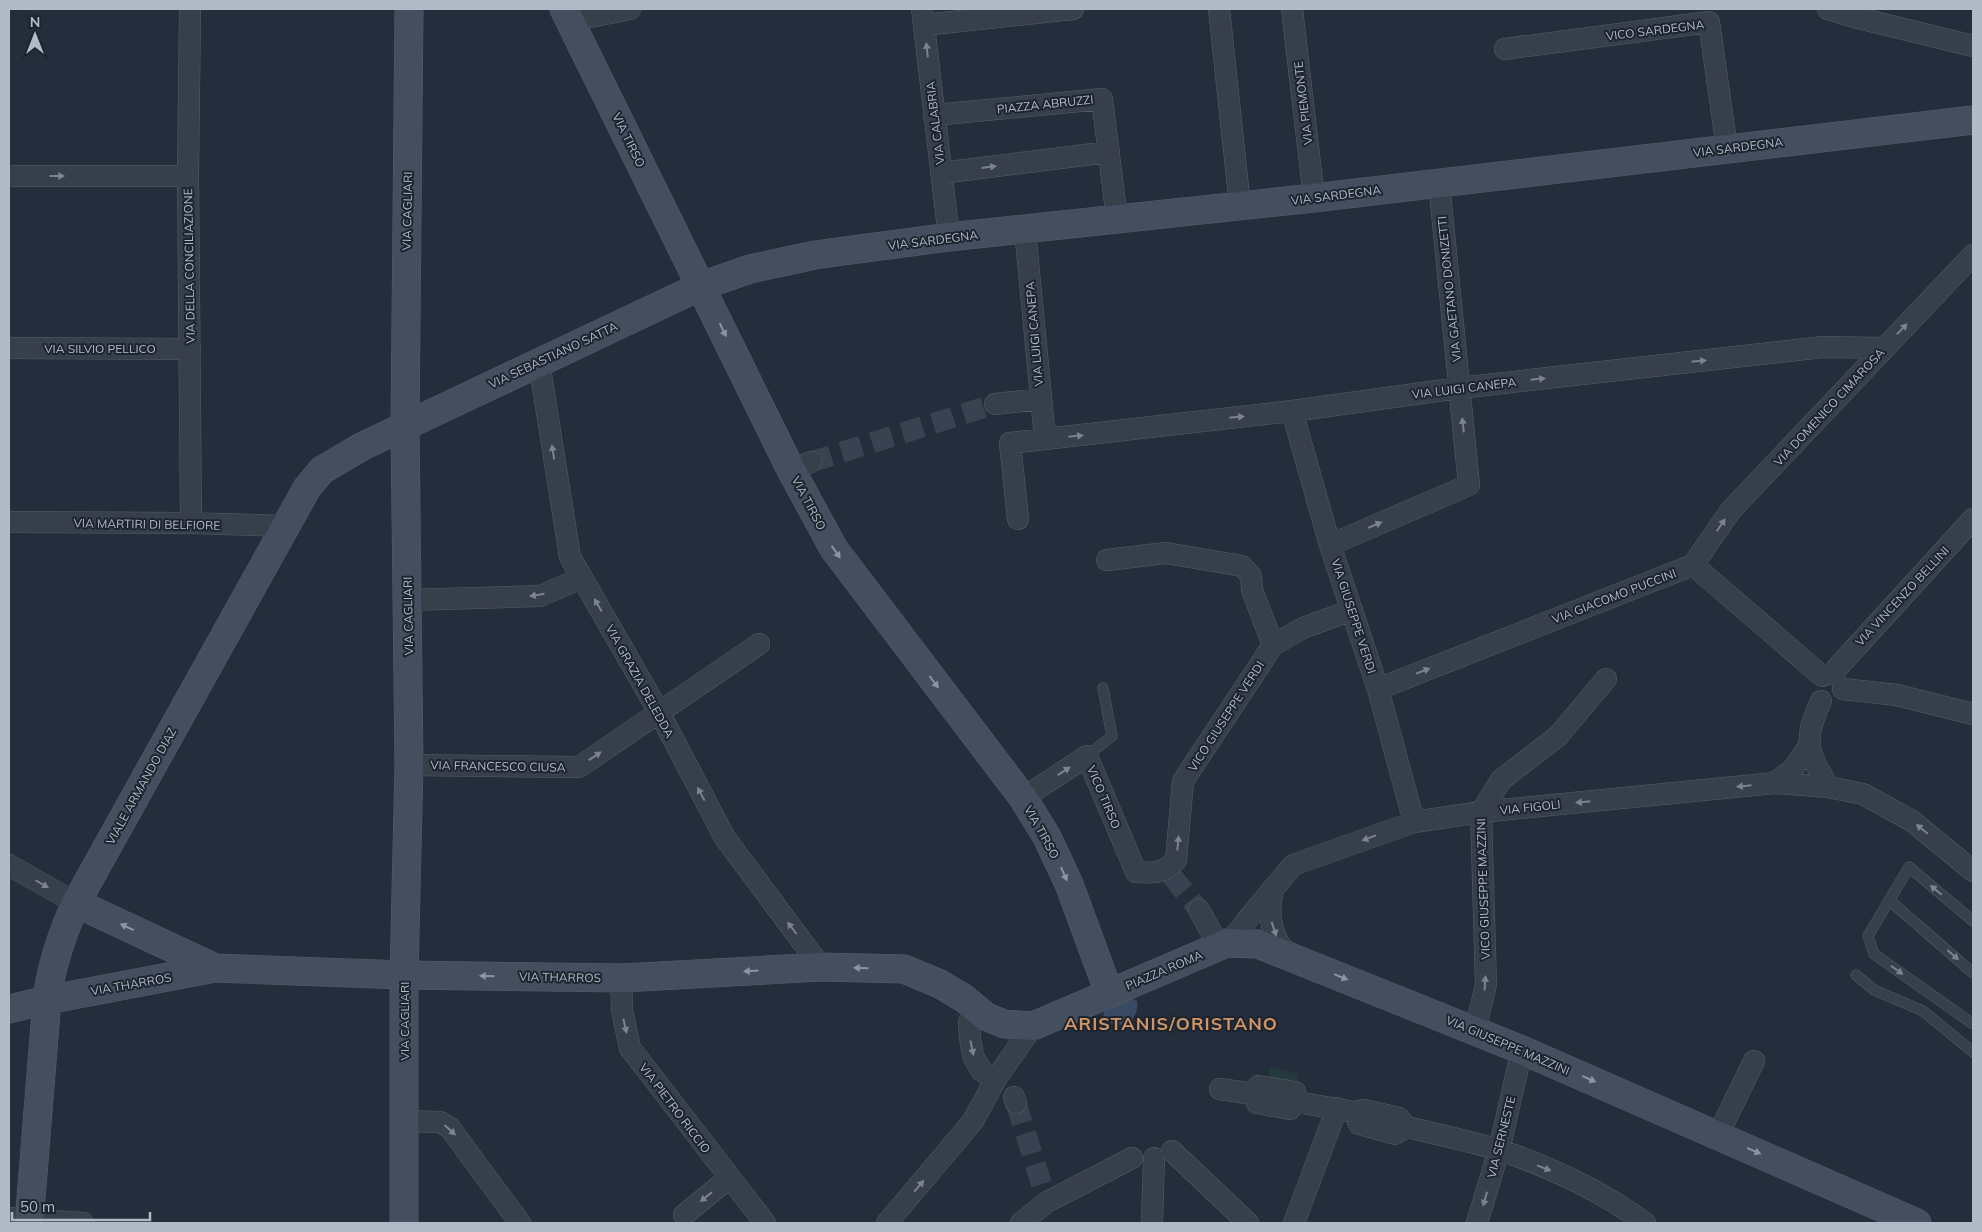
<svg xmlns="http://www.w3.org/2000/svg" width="1982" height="1232" viewBox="0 0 1982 1232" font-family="Mulish,sans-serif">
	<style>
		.green { fill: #25393c }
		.water { fill: #394a64 }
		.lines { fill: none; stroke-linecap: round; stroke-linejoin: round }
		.street-tunnel { stroke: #394250; stroke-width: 21; stroke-dasharray: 21 11; stroke-linecap: butt }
		.lane-casing { stroke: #555d69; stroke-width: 11 }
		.street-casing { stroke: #555d69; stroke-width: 22 }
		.secondary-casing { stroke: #555d69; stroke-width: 29 }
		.lane { stroke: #373f4b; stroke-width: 10 }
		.street { stroke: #373f4b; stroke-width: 21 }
		.secondary { stroke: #454e5e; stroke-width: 28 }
		.oneway { fill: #7b838f }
		.oneway2 { fill: #8c94a2 }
		.labels { text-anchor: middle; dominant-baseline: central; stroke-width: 4; stroke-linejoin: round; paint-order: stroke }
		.street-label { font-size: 12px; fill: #b3bac7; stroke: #1c2430 }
		.district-label { font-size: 18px; font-weight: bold; letter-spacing: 1px; fill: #d19564; stroke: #1c2430 }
	</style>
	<rect width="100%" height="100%" fill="#232d3b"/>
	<path class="green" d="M 1271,1067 L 1298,1074 L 1294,1087 L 1267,1080 Z"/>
	<path class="water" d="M 1130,997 L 1137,1001 C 1140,1019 1123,1031 1107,1021 L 1103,1016 L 1105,1007 Z"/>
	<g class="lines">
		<path class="street-tunnel" d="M 811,462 L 995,404
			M 1171,875 L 1199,910
			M 1016,1103 L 1044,1192"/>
		<g class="lane-casing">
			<path id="lane" d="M 1087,756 L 1112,736 L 1103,688
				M 1889,900 L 1973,973
				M 1973,921 L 1909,867 L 1868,936 L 1874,954 L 1973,1024
				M 1856,975 L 1874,990 L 1923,1011 L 1973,1052"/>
		</g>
		<g class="street-casing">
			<path id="street" d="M 190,9 L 188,176 L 191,523
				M 922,9 L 949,237
				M 1219,9 L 1240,206
				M 1292,9 L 1314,198
				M 1828,9 L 1854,17 L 1973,46
				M 570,21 L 630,9
				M 924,25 L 1073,9
				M 1505,49 L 1709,22 L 1727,149
				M 934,115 L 1102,99 L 1117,219
				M 941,173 L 1109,152
				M 9,176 L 188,176
				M 1025,230 L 1045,439 L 1292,411 L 1459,388 L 1823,347 L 1884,348
				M 9,348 L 190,349
				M 539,362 L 570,557 L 659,712 L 725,838 L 821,967
				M 995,404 L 1040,399
				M 1292,411 L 1330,545 L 1378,689 L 1414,822
				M 791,470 L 811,462
				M 1018,519 L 1010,443 L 1045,439
				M 9,522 L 191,523 L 285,526
				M 1330,545 L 1469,485 L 1439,183
				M 1107,560 L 1166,553 L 1242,566 L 1251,576 L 1252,590 L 1273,645
				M 1693,565 L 1731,510 L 1973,255
				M 1693,565 L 1822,676
				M 407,600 L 540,596 L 582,578
				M 1834,675 L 1837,668 L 1973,519
				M 1378,689 L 1693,565
				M 1843,689 L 1897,695 L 1973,714
				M 1821,701 C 1803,740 1807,750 1828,787
				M 409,765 L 579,767 L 759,644
				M 1775,783 L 1792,770 L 1809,746
				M 1023,798 L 1087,756 L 1136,872 C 1155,873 1162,874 1176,860 L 1183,781 L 1273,645 L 1303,628 L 1352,610
				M 9,865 L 76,903
				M 1273,890 C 1268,908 1270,929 1280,945 C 1284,950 1291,955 1295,959
				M 1199,910 L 1219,946
				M 1227,943 L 1240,930 L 1247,920 L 1293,865 L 1414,822 L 1481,812 L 1775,783 L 1828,787 L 1863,794 L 1912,821 L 1973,871
				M 621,978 L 622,1010 L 630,1048 L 765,1223
				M 977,1009 L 969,1022 L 970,1038 L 973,1056 L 981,1070 L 995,1080
				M 1475,1030 L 1486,985 L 1481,812 L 1501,780 L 1558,736 L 1606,679
				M 1220,1089 L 1254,1094 L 1258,1086 L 1295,1092 L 1297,1102 L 1354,1112 L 1359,1124 L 1395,1134 L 1406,1127 C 1437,1134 1469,1141 1499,1150 C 1547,1165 1605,1193 1645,1223
				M 1254,1094 L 1257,1103 L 1290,1109 L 1297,1102
				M 1014,1097 L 1016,1103
				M 1354,1112 L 1364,1110 L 1399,1118 L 1406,1127
				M 404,1121 L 440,1122 L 450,1128 L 520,1223
				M 1718,1135 L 1754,1061
				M 1172,1151 L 1248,1223
				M 684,1215 L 729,1178
				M 9,1218 L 83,1223
				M 887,1223 L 973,1121 L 997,1077 L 1033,1026
				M 1021,1223 L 1047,1202 L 1132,1158
				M 1152,1223 L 1154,1158
				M 1294,1223 L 1337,1108
				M 1477,1223 L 1499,1150 L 1522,1050"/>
		</g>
		<g class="secondary-casing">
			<path id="secondary" d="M 564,9 L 791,470 L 834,549 L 1023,798 L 1047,837 L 1069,884 L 1109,993
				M 76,903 L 215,968
				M 9,1009 L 47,1000 L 215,968 L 404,975 L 623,978 L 821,967 L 904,969 L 940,984 L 965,999 L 985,1016 L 1004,1024 L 1033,1026 L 1227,943 L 1258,944 L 1522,1050 L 1917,1223
				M 29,1223 L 47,1000 C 51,966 62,934 76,903 L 307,488 L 322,470 L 363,446 L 701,286 L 750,269 L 815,255 L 859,249 L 949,237 L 1314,198 L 1973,120
				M 404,1223 L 404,975 L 409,765 L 405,426 L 409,9"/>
		</g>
		<use href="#lane" class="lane"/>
		<use href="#street" class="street"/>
		<use href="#secondary" class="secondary"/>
	</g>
	<defs><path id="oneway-solid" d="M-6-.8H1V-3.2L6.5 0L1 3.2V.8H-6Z" transform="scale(1.25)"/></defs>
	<g class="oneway">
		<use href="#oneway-solid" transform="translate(927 50) rotate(-96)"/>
		<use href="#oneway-solid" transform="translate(989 167) rotate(-7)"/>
		<use href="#oneway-solid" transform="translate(57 176)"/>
		<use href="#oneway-solid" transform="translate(1902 329) rotate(-46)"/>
		<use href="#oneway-solid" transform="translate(1699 361) rotate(-6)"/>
		<use href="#oneway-solid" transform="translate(1538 379) rotate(-6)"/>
		<use href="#oneway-solid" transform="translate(1237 417) rotate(-6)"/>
		<use href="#oneway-solid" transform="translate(1463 425) rotate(-96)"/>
		<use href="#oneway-solid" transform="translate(1076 436) rotate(-6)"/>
		<use href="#oneway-solid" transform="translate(553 452) rotate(-99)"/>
		<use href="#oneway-solid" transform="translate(1375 525) rotate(-23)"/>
		<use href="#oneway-solid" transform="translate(1721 525) rotate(-56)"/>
		<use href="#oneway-solid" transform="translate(537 595) rotate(171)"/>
		<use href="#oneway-solid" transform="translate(598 605) rotate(-120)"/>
		<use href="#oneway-solid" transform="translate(1423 671) rotate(-21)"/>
		<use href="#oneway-solid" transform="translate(595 756) rotate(-34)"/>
		<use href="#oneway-solid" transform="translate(1064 771) rotate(-33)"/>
		<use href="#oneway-solid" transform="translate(1744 786) rotate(174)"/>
		<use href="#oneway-solid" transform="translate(701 794) rotate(-118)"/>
		<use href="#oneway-solid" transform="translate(1583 802) rotate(174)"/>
		<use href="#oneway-solid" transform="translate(1922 829) rotate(-141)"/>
		<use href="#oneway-solid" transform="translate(1369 838) rotate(160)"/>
		<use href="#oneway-solid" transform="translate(1178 843) rotate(-85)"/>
		<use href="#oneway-solid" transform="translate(42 884) rotate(30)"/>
		<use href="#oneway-solid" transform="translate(1936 890) rotate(-140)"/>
		<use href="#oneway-solid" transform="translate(792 928) rotate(-127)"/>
		<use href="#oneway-solid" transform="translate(1274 929) rotate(71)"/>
		<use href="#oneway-solid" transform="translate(1953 955) rotate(41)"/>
		<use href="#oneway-solid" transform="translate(1897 970) rotate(35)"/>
		<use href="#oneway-solid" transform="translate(1485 983) rotate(-86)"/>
		<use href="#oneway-solid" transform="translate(625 1026) rotate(77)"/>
		<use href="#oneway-solid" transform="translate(972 1048) rotate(78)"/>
		<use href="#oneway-solid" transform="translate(450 1130) rotate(42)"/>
		<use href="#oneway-solid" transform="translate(1544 1168) rotate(21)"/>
		<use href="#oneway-solid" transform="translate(919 1186) rotate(-50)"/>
		<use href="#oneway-solid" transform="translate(706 1197) rotate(141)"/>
		<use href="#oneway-solid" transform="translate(1485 1199) rotate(106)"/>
	</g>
	<g class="oneway2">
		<use href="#oneway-solid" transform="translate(723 330) rotate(64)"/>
		<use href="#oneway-solid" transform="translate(836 552) rotate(55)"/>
		<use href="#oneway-solid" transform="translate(934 682) rotate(53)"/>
		<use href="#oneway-solid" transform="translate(1064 874) rotate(66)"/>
		<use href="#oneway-solid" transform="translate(127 927) rotate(-155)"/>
		<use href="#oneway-solid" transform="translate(861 968) rotate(-179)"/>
		<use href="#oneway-solid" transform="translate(751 971) rotate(177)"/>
		<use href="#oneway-solid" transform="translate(487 976) rotate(-179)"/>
		<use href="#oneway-solid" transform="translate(1341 977) rotate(22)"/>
		<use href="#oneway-solid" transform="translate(1589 1079) rotate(24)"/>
		<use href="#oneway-solid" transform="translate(1754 1151) rotate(24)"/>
	</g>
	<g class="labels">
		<g class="street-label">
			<text transform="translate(1655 30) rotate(-7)">VICO SARDEGNA</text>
			<text transform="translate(1303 103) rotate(-97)">VIA PIEMONTE</text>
			<text transform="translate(1045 104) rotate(-6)">PIAZZA ABRUZZI</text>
			<text transform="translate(935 123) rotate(-97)">VIA CALABRIA</text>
			<text transform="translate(629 140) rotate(64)">VIA TIRSO</text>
			<text transform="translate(1738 147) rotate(-7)">VIA SARDEGNA</text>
			<text transform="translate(1336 195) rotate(-7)">VIA SARDEGNA</text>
			<text transform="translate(407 211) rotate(-89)">VIA CAGLIARI</text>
			<text transform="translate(933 240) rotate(-7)">VIA SARDEGNA</text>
			<text transform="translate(189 266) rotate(-91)">VIA DELLA CONCILIAZIONE</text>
			<text transform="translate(1449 289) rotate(-96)">VIA GAETANO DONIZETTI</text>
			<text transform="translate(1034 334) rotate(-95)">VIA LUIGI CANEPA</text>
			<text x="100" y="348">VIA SILVIO PELLICO</text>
			<text transform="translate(553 355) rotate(-25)">VIA SEBASTIANO SATTA</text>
			<text transform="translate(1464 388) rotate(-7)">VIA LUIGI CANEPA</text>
			<text transform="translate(1829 407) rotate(-47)">VIA DOMENICO CIMAROSA</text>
			<text transform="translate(809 503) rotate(62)">VIA TIRSO</text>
			<text transform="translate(147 524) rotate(1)">VIA MARTIRI DI BELFIORE</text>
			<text transform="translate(1614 596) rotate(-21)">VIA GIACOMO PUCCINI</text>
			<text transform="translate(1902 596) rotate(-47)">VIA VINCENZO BELLINI</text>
			<text transform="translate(408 616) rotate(-91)">VIA CAGLIARI</text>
			<text transform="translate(1354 616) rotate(72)">VIA GIUSEPPE VERDI</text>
			<text transform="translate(640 681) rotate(61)">VIA GRAZIA DELEDDA</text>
			<text transform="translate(1226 716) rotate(-57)">VICO GIUSEPPE VERDI</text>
			<text transform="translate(498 766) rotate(1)">VIA FRANCESCO CIUSA</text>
			<text transform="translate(141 786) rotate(-61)">VIALE ARMANDO DIAZ</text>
			<text transform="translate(1104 797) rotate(67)">VICO TIRSO</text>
			<text transform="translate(1530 807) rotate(-6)">VIA FIGOLI</text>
			<text transform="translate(1042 832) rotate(61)">VIA TIRSO</text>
			<text transform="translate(1483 889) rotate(-92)">VICO GIUSEPPE MAZZINI</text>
			<text transform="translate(1164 970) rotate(-23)">PIAZZA ROMA</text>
			<text transform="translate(560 977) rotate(1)">VIA THARROS</text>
			<text transform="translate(131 984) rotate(-10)">VIA THARROS</text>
			<text transform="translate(404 1021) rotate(-90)">VIA CAGLIARI</text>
			<text transform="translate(1508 1045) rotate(23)">VIA GIUSEPPE MAZZINI</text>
			<text transform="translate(675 1108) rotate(53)">VIA PIETRO RICCIO</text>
			<text transform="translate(1501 1137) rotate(-76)">VIA SERNESTE</text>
		</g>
		<g class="district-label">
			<text x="1171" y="1023">ARISTANIS/ORISTANO</text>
		</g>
	</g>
	<rect width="1982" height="1232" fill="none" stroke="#b3bac7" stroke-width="20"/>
	<g transform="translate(35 35)" stroke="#1c2430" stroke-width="4" paint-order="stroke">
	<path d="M0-4L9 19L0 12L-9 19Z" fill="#b3bac7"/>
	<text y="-8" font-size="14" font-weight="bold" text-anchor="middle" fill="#b3bac7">N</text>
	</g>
	<path d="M12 1212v8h138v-8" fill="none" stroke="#b3bac7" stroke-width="2.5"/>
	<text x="20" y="1212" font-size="15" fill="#b3bac7" stroke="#1c2430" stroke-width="4" paint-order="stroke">50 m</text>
</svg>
